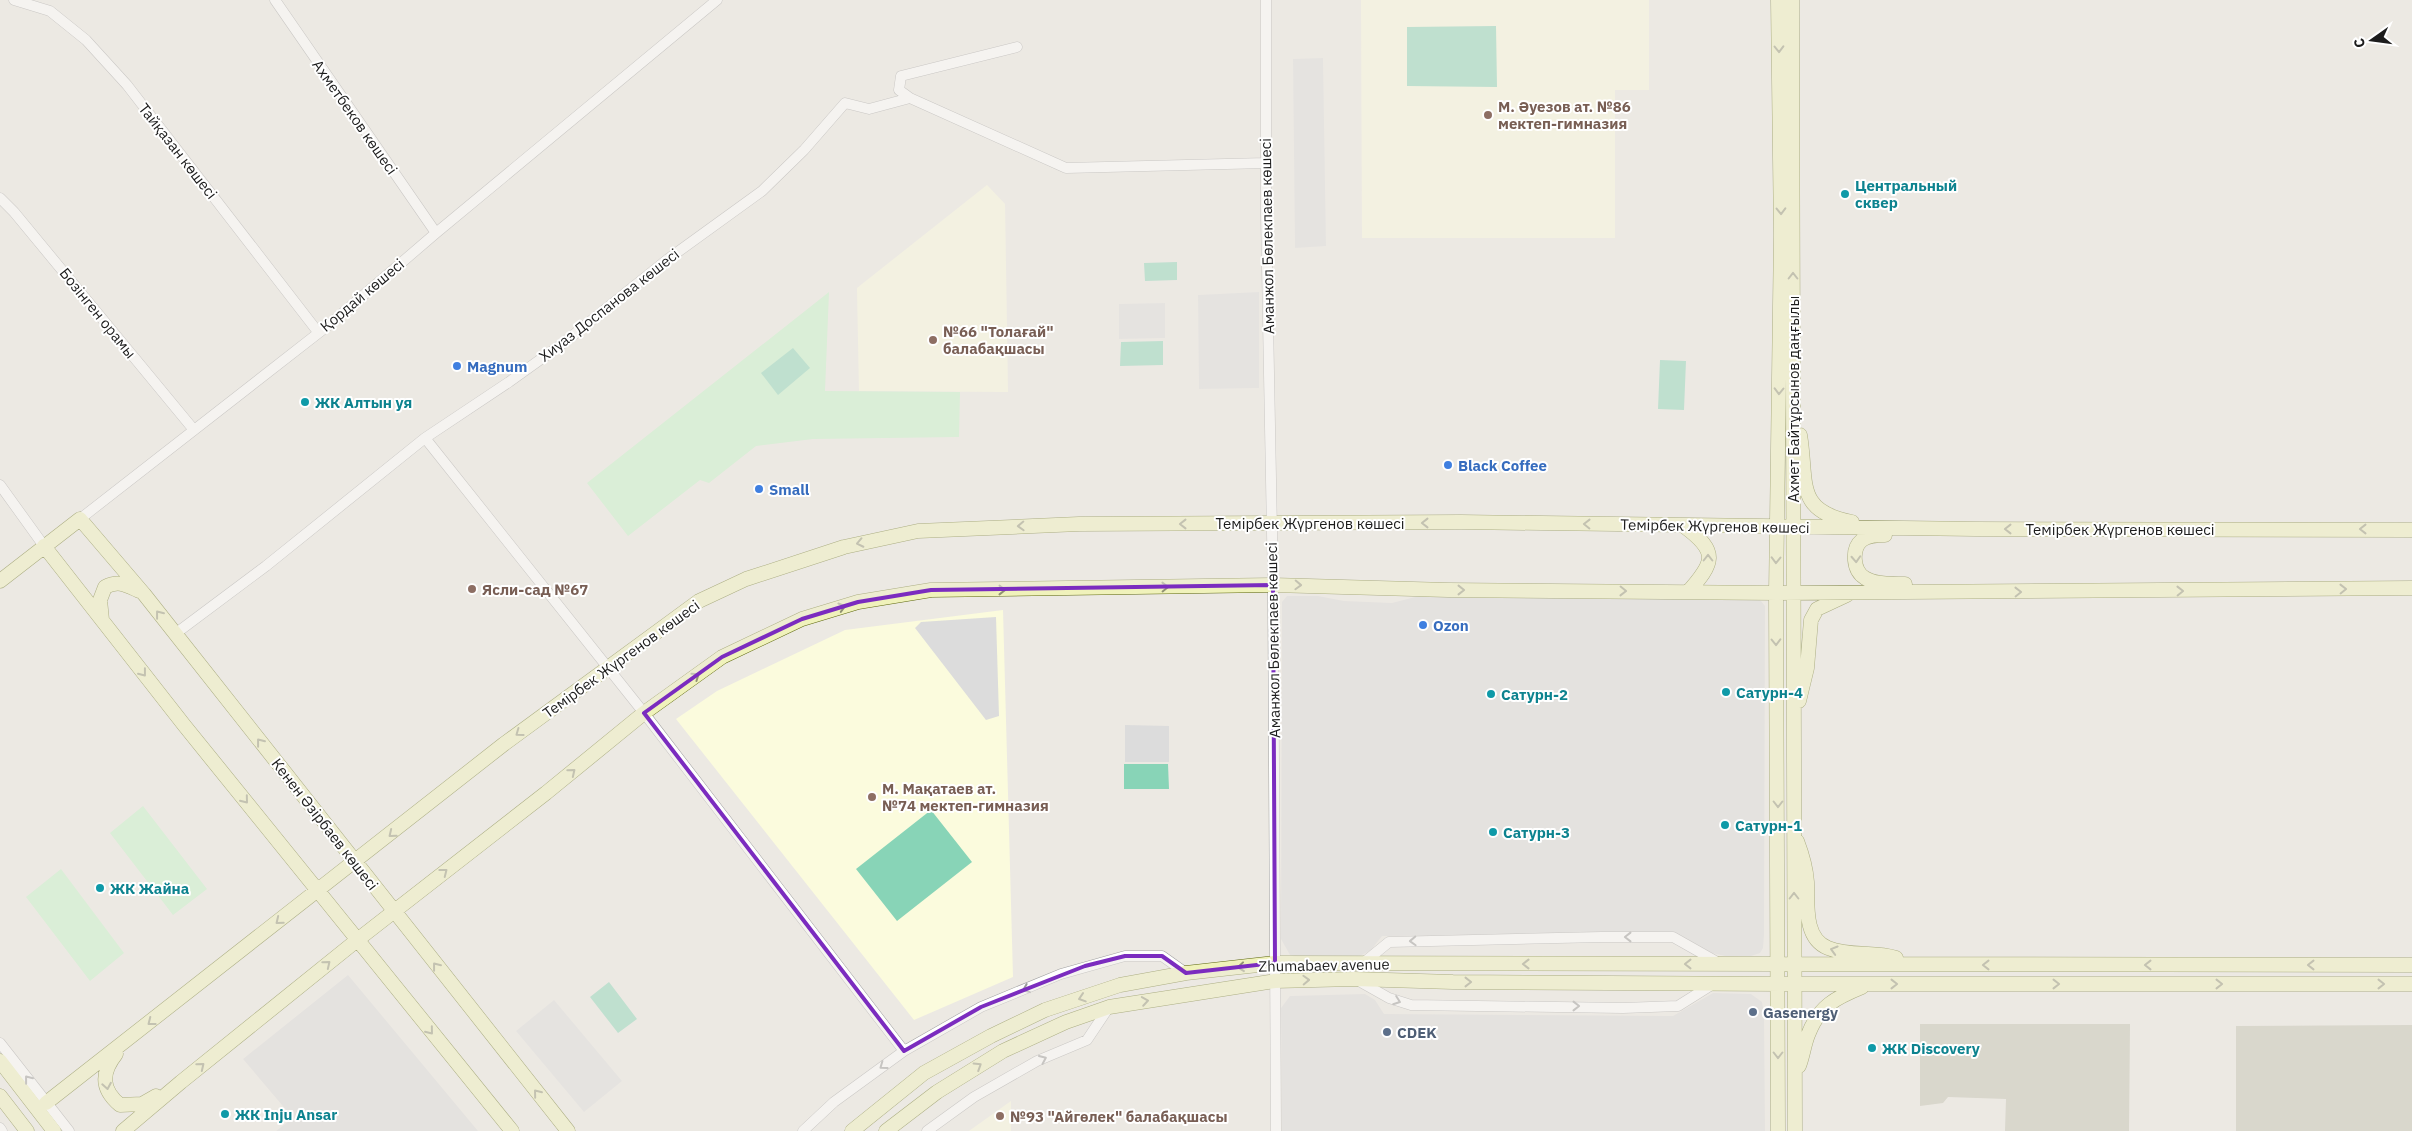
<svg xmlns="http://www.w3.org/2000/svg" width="2412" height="1131" viewBox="0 0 2412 1131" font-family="'IBM Plex Sans',sans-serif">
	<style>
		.residential { fill: #dad9d9 }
		.education { fill: #fbfbdd }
		.construction { fill: #c0c0af }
		.park { fill: #c3f3c7 }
		.pitch { fill: #88d4b7 }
		.parking { fill: #dcdcdc }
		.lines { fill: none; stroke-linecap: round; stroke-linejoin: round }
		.street-casing { stroke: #a0a0a0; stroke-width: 11 }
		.secondary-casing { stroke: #5d670f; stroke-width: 15 }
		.street { stroke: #fff; stroke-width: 10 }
		.secondary { stroke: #f0f2bb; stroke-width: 14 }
		.oneway { stroke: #919273 }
		.oneway2 { stroke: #999 }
		.marked { fill: none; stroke: #7b2cbf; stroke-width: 4; stroke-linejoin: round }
		.education-dot { fill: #8d6e63; stroke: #fff; stroke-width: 2 }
		.culture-dot { fill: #0f9aa8; stroke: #fff; stroke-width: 2 }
		.shop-dot { fill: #3f7fe0; stroke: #fff; stroke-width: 2 }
		.service-dot { fill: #5c6f8a; stroke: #fff; stroke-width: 2 }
		.labels { text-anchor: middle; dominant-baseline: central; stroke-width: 4; stroke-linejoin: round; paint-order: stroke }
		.education-label { font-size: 15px; font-weight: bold; fill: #785e54; stroke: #fff; text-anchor: start }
		.street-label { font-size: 15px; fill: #1c1c1c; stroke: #fff }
		.culture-label { font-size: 15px; font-weight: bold; fill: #0d838f; stroke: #fff; text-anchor: start }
		.shop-label { font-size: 15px; font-weight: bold; fill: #366cbe; stroke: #fff; text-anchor: start }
		.service-label { font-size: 15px; font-weight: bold; fill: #4e5e75; stroke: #fff; text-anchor: start }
	</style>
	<rect width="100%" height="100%" fill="#ece9e3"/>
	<path class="residential" d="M 1423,595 L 1757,598 L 1761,601 L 1765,606 L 1764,935 L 1763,948 L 1760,953 L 1751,956 L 1725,956 L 1712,953 L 1676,935 L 1382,936 L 1371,950 L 1360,956 L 1300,957 L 1290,955 L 1281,939 L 1282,602 L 1287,596 L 1318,596 L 1344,601 L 1392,603 Z
		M 348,975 L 478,1131 L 276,1131 L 293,1118 L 243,1059 Z
		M 1713,993 L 1751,994 L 1762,1002 L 1764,1013 L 1765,1131 L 1282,1131 L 1281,1008 L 1290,996 L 1365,994 L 1375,1000 L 1384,1014 L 1673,1016 Z"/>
	<path class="education" d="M 1361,0 L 1649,0 L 1649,90 L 1615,90 L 1615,238 L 1362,238 Z
		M 987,185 L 1005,204 L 1008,392 L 859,391 L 857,288 Z
		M 1003,610 L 1013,977 L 914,1020 L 676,719 L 717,691 L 845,630 Z
		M 1011,1101 L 1011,1131 L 969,1131 Z"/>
	<path class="construction" d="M 1920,1024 L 2130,1024 L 2129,1131 L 2005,1131 L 2006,1099 L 1948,1097 L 1943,1103 L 1920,1106 Z
		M 2412,1025 L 2412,1131 L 2236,1131 L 2236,1026 Z"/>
	<path class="park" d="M 829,292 L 825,391 L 960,392 L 959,437 L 813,439 L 756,446 L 709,483 L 700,480 L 628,536 L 587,483 Z
		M 143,806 L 207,889 L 173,915 L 110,833 Z
		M 61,869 L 124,953 L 90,981 L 26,897 Z"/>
	<path class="pitch" d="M 1496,26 L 1497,87 L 1407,86 L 1407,27 Z
		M 1177,262 L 1177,280 L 1145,281 L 1144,263 Z
		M 1163,341 L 1163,365 L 1120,366 L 1121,342 Z
		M 793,348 L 810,368 L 778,395 L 761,373 Z
		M 1660,360 L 1686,361 L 1684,410 L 1658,409 Z
		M 1124,764 L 1168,764 L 1169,789 L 1124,789 Z
		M 931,810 L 972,862 L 897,921 L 856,869 Z
		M 609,982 L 637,1019 L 618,1033 L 590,997 Z"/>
	<path class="parking" d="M 1323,58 L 1326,246 L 1295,248 L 1293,59 Z
		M 1259,292 L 1259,388 L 1199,389 L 1198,295 Z
		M 1165,303 L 1165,338 L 1119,339 L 1119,304 Z
		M 996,617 L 999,716 L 986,720 L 915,628 L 921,622 Z
		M 1125,725 L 1169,726 L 1169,762 L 1125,762 Z
		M 554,1000 L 622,1081 L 584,1112 L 516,1031 Z"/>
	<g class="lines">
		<g class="street-casing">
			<path id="street" d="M 14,0 L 50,11 L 86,40 L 127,85 L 318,332
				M 275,0 L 436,233
				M 1266,0 L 1266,215 L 1273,585 L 1276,1131
				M 1017,47 L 901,76 L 899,90 L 910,98 L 1066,168 L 1266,163
				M 0,198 L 14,212 L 194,430
				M 425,438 L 644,713 L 904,1051
				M 0,485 L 44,546
				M 80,519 L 330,324 L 436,233 L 717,0
				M 175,634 L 266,566 L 425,438 L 509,382 L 562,344 L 668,259 L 762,191 L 804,150 L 845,103 L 869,109 L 910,98
				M 1362,964 L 1389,942 L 1602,937 L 1673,937 L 1719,963
				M 1357,980 L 1389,998 L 1411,1005 L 1623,1008 L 1678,1006 L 1713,984
				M 0,1043 L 69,1131
				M 0,1128 L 2,1131
				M 803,1131 L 834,1102 L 904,1051 L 981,1007 L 1061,974 L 1125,956 L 1162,956 L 1186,973
				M 927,1131 L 974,1097 L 1037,1061 L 1087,1040 L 1109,1007"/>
		</g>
		<g class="secondary-casing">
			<path id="secondary" d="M 1778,0 L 1781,235 L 1776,593 L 1778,1131
				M 1792,0 L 1795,1131
				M 1800,435 C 1808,482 1794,511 1852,522
				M 1685,527 C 1719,552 1714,563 1688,592
				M 1885,535 C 1877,535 1869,535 1862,540 C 1851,549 1853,571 1865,578 C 1875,585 1893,584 1905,584
				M 44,546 L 184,725 L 512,1131
				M 0,581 L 80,519 L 144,594 L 568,1131
				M 102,620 L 100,600 L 105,587 C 119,580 126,585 139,591
				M 1799,701 L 1807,668 L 1811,620 L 1817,609 L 1847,595
				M 1797,841 C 1802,854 1806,868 1807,882 C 1808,903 1803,938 1828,948 C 1850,957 1874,951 1896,958
				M 116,1054 C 101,1073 101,1089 120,1105 L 142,1104 L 156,1096
				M 0,1061 L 54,1131
				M 1799,1066 C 1803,1056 1804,1045 1808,1035 C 1819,1006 1835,998 1862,987
				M 0,1096 L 27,1131
				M 46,1103 L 504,744 L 699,601 L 746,579 L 844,547 L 918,531 L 1079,524 L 1461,522 L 1975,529 L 2412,530
				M 123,1131 L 181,1082 L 356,941 L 546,793 L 644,713 L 722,657 L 802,619 L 858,602 L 931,590 L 1273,585 L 1448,590 L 1776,593 L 2412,588
				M 852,1131 L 924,1073 L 991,1036 L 1045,1010 L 1120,985 L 1186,973 L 1275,963 L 2412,965
				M 886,1131 L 937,1092 L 1003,1051 L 1066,1022 L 1109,1007 L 1275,981 L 1354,979 L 1453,982 L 1779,984 L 2412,984"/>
		</g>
		<use href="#street" class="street"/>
		<use href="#secondary" class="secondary"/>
	</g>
	<defs><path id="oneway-chevron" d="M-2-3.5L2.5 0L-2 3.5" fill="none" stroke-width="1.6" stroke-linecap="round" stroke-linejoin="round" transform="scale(1.25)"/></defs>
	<g class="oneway">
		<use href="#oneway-chevron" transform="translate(1779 49) rotate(89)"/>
		<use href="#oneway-chevron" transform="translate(1781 211) rotate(89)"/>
		<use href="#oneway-chevron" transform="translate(1793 276) rotate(-90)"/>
		<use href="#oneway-chevron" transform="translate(1779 391) rotate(91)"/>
		<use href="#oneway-chevron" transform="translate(1425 523) rotate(180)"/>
		<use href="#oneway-chevron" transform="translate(1183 524) rotate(-180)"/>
		<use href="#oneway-chevron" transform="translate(1587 524) rotate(-179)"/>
		<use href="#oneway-chevron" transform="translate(1021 526) rotate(178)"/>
		<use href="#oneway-chevron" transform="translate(2008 529) rotate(-180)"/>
		<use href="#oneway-chevron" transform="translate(2363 529) rotate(-180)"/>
		<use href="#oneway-chevron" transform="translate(860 543) rotate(168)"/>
		<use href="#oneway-chevron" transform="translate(1708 558) rotate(-90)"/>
		<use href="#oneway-chevron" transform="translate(1856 559) rotate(87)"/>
		<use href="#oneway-chevron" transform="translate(1776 560) rotate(91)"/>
		<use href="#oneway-chevron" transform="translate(1298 585) rotate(2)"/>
		<use href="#oneway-chevron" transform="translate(1165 587) rotate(-1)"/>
		<use href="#oneway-chevron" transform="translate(2343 589) rotate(-1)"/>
		<use href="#oneway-chevron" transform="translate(1002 590)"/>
		<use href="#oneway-chevron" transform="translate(1461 590)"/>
		<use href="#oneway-chevron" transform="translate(1623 591) rotate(1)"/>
		<use href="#oneway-chevron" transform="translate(2180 591) rotate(-1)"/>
		<use href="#oneway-chevron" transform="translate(2018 592) rotate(-1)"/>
		<use href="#oneway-chevron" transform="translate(842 607) rotate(-16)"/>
		<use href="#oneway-chevron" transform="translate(159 614) rotate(-128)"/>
		<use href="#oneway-chevron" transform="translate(1776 642) rotate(89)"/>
		<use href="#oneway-chevron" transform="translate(143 673) rotate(52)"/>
		<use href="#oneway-chevron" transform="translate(696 676) rotate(-35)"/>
		<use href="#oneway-chevron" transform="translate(519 733) rotate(144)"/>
		<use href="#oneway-chevron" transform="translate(260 742) rotate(-128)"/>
		<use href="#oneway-chevron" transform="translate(572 772) rotate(-39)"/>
		<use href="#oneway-chevron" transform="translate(245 800) rotate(51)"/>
		<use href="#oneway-chevron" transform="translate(1778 804) rotate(90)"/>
		<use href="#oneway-chevron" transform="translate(392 834) rotate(141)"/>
		<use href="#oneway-chevron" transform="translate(444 872) rotate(-38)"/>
		<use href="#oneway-chevron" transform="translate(1794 896) rotate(-90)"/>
		<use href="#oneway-chevron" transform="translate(279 921) rotate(141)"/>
		<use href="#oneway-chevron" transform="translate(1834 950) rotate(-164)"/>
		<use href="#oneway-chevron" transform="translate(327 964) rotate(-39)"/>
		<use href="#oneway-chevron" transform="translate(1526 964) rotate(-180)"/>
		<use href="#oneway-chevron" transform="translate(1688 964) rotate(-180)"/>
		<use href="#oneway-chevron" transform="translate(1986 965) rotate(-180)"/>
		<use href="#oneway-chevron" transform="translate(2148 965) rotate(-180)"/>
		<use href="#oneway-chevron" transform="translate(2311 965) rotate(-180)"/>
		<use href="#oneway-chevron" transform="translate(436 966) rotate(-128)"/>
		<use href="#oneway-chevron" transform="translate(1241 967) rotate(174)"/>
		<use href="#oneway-chevron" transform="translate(1306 980) rotate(-2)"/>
		<use href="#oneway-chevron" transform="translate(1468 982)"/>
		<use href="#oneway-chevron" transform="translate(1894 984)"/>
		<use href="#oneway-chevron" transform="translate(2056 984)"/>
		<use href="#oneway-chevron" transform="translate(2219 984)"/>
		<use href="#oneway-chevron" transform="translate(2381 984)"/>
		<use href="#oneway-chevron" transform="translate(1082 998) rotate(162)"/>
		<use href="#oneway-chevron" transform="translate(1145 1001) rotate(-9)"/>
		<use href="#oneway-chevron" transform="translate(151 1022) rotate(142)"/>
		<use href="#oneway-chevron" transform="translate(430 1031) rotate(51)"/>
		<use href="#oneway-chevron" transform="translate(1778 1055) rotate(90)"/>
		<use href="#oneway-chevron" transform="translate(201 1066) rotate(-39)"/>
		<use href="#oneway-chevron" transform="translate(978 1066) rotate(-32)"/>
		<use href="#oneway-chevron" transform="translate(107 1086) rotate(80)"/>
		<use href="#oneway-chevron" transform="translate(537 1093) rotate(-129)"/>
	</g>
	<g class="oneway2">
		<use href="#oneway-chevron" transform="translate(1628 937) rotate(180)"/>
		<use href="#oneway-chevron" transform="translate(1413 941) rotate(178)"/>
		<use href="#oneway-chevron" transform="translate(1026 989) rotate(158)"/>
		<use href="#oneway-chevron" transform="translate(1397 1001) rotate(20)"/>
		<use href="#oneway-chevron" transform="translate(1576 1006)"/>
		<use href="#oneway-chevron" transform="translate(1043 1059) rotate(-24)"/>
		<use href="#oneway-chevron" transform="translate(883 1066) rotate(144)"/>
		<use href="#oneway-chevron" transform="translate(28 1079) rotate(-128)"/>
	</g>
	<path d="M0 0H2412V1131H0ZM 1273,585 L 1275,963 L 1186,973 L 1162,956 L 1125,956 L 1085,966 L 981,1007 L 904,1051 L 644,713 L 722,657 L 802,619 L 858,602 L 931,590 Z" fill="#ece9e3" fill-opacity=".55" fill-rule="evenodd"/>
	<path class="marked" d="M 1273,585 L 1275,963 L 1186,973 L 1162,956 L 1125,956 L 1085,966 L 981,1007 L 904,1051 L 644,713 L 722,657 L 802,619 L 858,602 L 931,590 Z"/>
	<g class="education-dot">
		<circle cx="1488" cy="115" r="5"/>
		<circle cx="933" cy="340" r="5"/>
		<circle cx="472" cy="589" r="5"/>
		<circle cx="872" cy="797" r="5"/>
		<circle cx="1000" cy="1116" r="5"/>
	</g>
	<g class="culture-dot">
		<circle cx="1845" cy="194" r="5"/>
		<circle cx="305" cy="402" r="5"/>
		<circle cx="1726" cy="692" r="5"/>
		<circle cx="1491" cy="694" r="5"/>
		<circle cx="1725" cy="825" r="5"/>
		<circle cx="1493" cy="832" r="5"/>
		<circle cx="100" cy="888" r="5"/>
		<circle cx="1872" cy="1048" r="5"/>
		<circle cx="225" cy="1114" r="5"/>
	</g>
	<g class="shop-dot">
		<circle cx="457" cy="366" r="5"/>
		<circle cx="1448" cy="465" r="5"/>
		<circle cx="759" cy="489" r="5"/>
		<circle cx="1423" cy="625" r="5"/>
	</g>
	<g class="service-dot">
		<circle cx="1753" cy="1012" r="5"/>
		<circle cx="1387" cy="1032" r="5"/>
	</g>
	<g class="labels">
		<g class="education-label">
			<text x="1498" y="106">М. Әуезов ат. №86<tspan x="1498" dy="17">мектеп-гимназия</tspan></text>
			<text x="943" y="331">№66 "Толағай"<tspan x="943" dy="17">балабақшасы</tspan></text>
			<text x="482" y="589">Ясли-сад №67</text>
			<text x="882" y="788">М. Мақатаев ат.<tspan x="882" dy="17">№74 мектеп-гимназия</tspan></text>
			<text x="1010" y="1116">№93 "Айгөлек" балабақшасы</text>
		</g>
		<g class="street-label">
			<text transform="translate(355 117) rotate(55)">Ахметбеков көшесі</text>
			<text transform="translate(178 151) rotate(52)">Тайқазан көшесі</text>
			<text transform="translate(1267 236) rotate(-91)">Аманжол Бөлекпаев көшесі</text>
			<text transform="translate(362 295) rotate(-40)">Қордай көшесі</text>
			<text transform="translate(609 305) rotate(-38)">Хиуаз Доспанова көшесі</text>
			<text transform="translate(98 313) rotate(51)">Бозінген орамы</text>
			<text transform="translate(1793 399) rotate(-90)">Ахмет Байтұрсынов даңғылы</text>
			<text x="1310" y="523">Темірбек Жүргенов көшесі</text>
			<text transform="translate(1715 526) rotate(1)">Темірбек Жүргенов көшесі</text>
			<text x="2120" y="529">Темірбек Жүргенов көшесі</text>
			<text transform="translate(1273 640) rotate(-91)">Аманжол Бөлекпаев көшесі</text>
			<text transform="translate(621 659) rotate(-36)">Темірбек Жүргенов көшесі</text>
			<text transform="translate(325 824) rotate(52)">Кенен Әзірбаев көшесі</text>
			<text transform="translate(1324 965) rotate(-1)">Zhumabaev avenue</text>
		</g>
		<g class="culture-label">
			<text x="1855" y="185">Центральный<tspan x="1855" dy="17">сквер</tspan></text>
			<text x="315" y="402">ЖК Алтын уя</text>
			<text x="1736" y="692">Сатурн-4</text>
			<text x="1501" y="694">Сатурн-2</text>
			<text x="1735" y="825">Сатурн-1</text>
			<text x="1503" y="832">Сатурн-3</text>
			<text x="110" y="888">ЖК Жайна</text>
			<text x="1882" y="1048">ЖК Discovery</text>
			<text x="235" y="1114">ЖК Inju Ansar</text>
		</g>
		<g class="shop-label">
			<text x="467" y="366">Magnum</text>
			<text x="1458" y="465">Black Coffee</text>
			<text x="769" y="489">Small</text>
			<text x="1433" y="625">Ozon</text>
		</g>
		<g class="service-label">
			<text x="1763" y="1012">Gasenergy</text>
			<text x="1397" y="1032">CDEK</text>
		</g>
	</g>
	<g transform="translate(2372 40) rotate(256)" stroke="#ffffff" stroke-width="4" paint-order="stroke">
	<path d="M0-4L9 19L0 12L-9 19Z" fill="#1c1c1c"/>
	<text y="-8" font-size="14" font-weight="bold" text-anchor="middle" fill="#1c1c1c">С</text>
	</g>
</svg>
